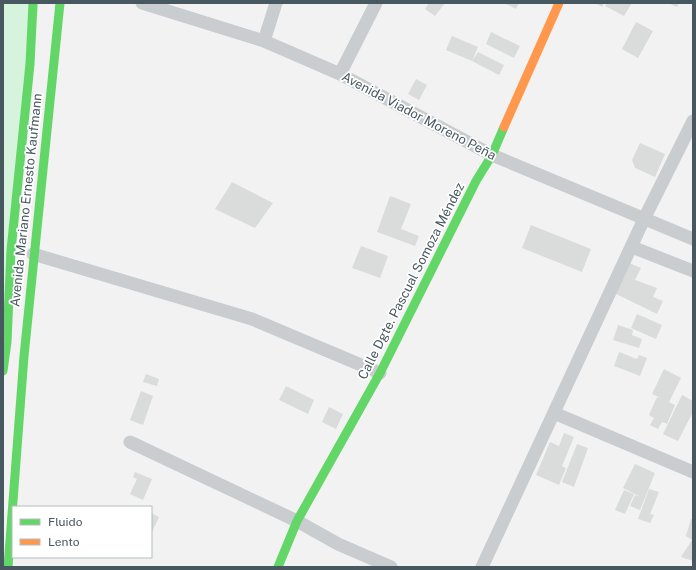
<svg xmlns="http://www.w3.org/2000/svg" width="696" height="570" viewBox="0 0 696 570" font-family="'Public Sans',sans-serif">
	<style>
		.green { fill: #d6f3dd }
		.building { fill: #dadbdb }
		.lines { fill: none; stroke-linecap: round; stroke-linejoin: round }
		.street { stroke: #c9cdcf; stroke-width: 13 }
		.fast { stroke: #63d668; stroke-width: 9 }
		.slow { stroke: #ff974d; stroke-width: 9 }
		.labels { text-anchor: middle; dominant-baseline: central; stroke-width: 3.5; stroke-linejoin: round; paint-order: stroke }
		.street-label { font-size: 13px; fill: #485860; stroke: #fff }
	</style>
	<rect width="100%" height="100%" fill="#f3f2f2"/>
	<path class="green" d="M 3,3 L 39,3 L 3,331 Z"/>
	<path class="building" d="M 429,3 L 445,3 L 435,16 L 425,9 Z
		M 506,3 L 519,3 L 516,9 L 506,4 Z
		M 595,3 L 604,3 L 602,7 Z
		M 607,3 L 632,3 L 624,16 L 605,6 Z
		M 668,3 L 679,3 L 677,7 Z
		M 636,22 L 653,31 L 638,58 L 622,49 Z
		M 491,32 L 520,46 L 514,58 L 486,44 Z
		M 452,36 L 478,47 L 472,61 L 446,50 Z
		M 478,52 L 504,65 L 499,75 L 472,61 Z
		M 416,79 L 427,85 L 419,100 L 408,94 Z
		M 640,143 L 665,154 L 655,177 L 635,168 L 632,160 Z
		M 232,182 L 273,203 L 255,228 L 215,209 Z
		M 390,196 L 411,204 L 401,229 L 419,236 L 415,246 L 377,232 Z
		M 531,225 L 591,249 L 582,272 L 522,248 Z
		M 361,246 L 388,256 L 380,278 L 352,268 Z
		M 627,262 L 641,268 L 635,280 L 657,288 L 653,297 L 663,301 L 657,314 L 614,293 Z
		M 637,314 L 662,325 L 656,339 L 631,328 Z
		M 618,325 L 633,330 L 632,335 L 642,339 L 639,348 L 613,340 Z
		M 619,352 L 637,359 L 639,355 L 647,358 L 640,376 L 614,366 Z
		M 664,369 L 681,378 L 669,402 L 675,405 L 667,424 L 662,422 L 658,429 L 650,425 L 654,418 L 649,415 L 657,397 L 663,399 L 652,394 Z
		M 146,374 L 159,379 L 157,386 L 143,382 Z
		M 286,386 L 314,400 L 308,414 L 279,400 Z
		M 141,391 L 153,396 L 143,425 L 130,420 Z
		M 682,395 L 693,401 L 693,412 L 678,441 L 663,434 Z
		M 329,407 L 343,414 L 336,429 L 322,422 Z
		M 564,433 L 574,437 L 562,466 L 566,468 L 559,485 L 536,475 L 550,442 L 559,446 Z
		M 577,444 L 588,448 L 574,487 L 562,482 Z
		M 635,464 L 655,473 L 640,510 L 630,506 L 635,495 L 641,497 L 623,488 Z
		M 135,472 L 152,479 L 143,500 L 130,494 L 137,479 L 133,477 Z
		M 649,489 L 659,492 L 650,514 L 654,515 L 650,523 L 638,519 Z
		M 624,490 L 634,494 L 625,514 L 615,510 Z
		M 151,513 L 159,517 L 151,534 Z
		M 691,519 L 693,519 L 693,561 L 681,557 L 692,540 L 686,536 Z"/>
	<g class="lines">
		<path class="street" d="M 142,3 L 264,41 L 340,74 L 492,155 L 693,239
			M 264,41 L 276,3
			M 340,74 L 376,3
			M 632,247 L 693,271
			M 33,254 L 252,319 L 380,373
			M 554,413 L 693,472
			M 130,442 L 297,521 L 338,544 L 391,567
			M 482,567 L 644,219 L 693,121"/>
		<path class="fast" d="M 3,371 L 7,342 L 11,250 L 30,64 L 33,3
			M 8,567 L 24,356 L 60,3
			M 278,567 L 297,521 L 380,373 L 476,181 L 492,155 L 504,127"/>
		<path class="slow" d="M 504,127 L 559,3"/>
	</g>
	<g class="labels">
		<g class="street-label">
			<text transform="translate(419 116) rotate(28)">Avenida Viador Moreno Peña</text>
			<text transform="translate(26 200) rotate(-84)">Avenida Mariano Ernesto Kaufmann</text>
			<text transform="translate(411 281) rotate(-63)">Calle Dgte. Pascual Somoza Méndez</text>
		</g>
	</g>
	<rect width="696" height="570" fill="none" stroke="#485860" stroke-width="8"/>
	<rect x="12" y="506" width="140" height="52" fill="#ffffff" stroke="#b6bcbf"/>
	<rect x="20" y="519" width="20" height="6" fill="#63d668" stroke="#b6bcbf"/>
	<text x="48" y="526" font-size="12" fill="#485860">Fluido</text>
	<rect x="20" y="539" width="20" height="6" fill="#ff974d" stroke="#b6bcbf"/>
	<text x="48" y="546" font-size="12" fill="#485860">Lento</text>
</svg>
